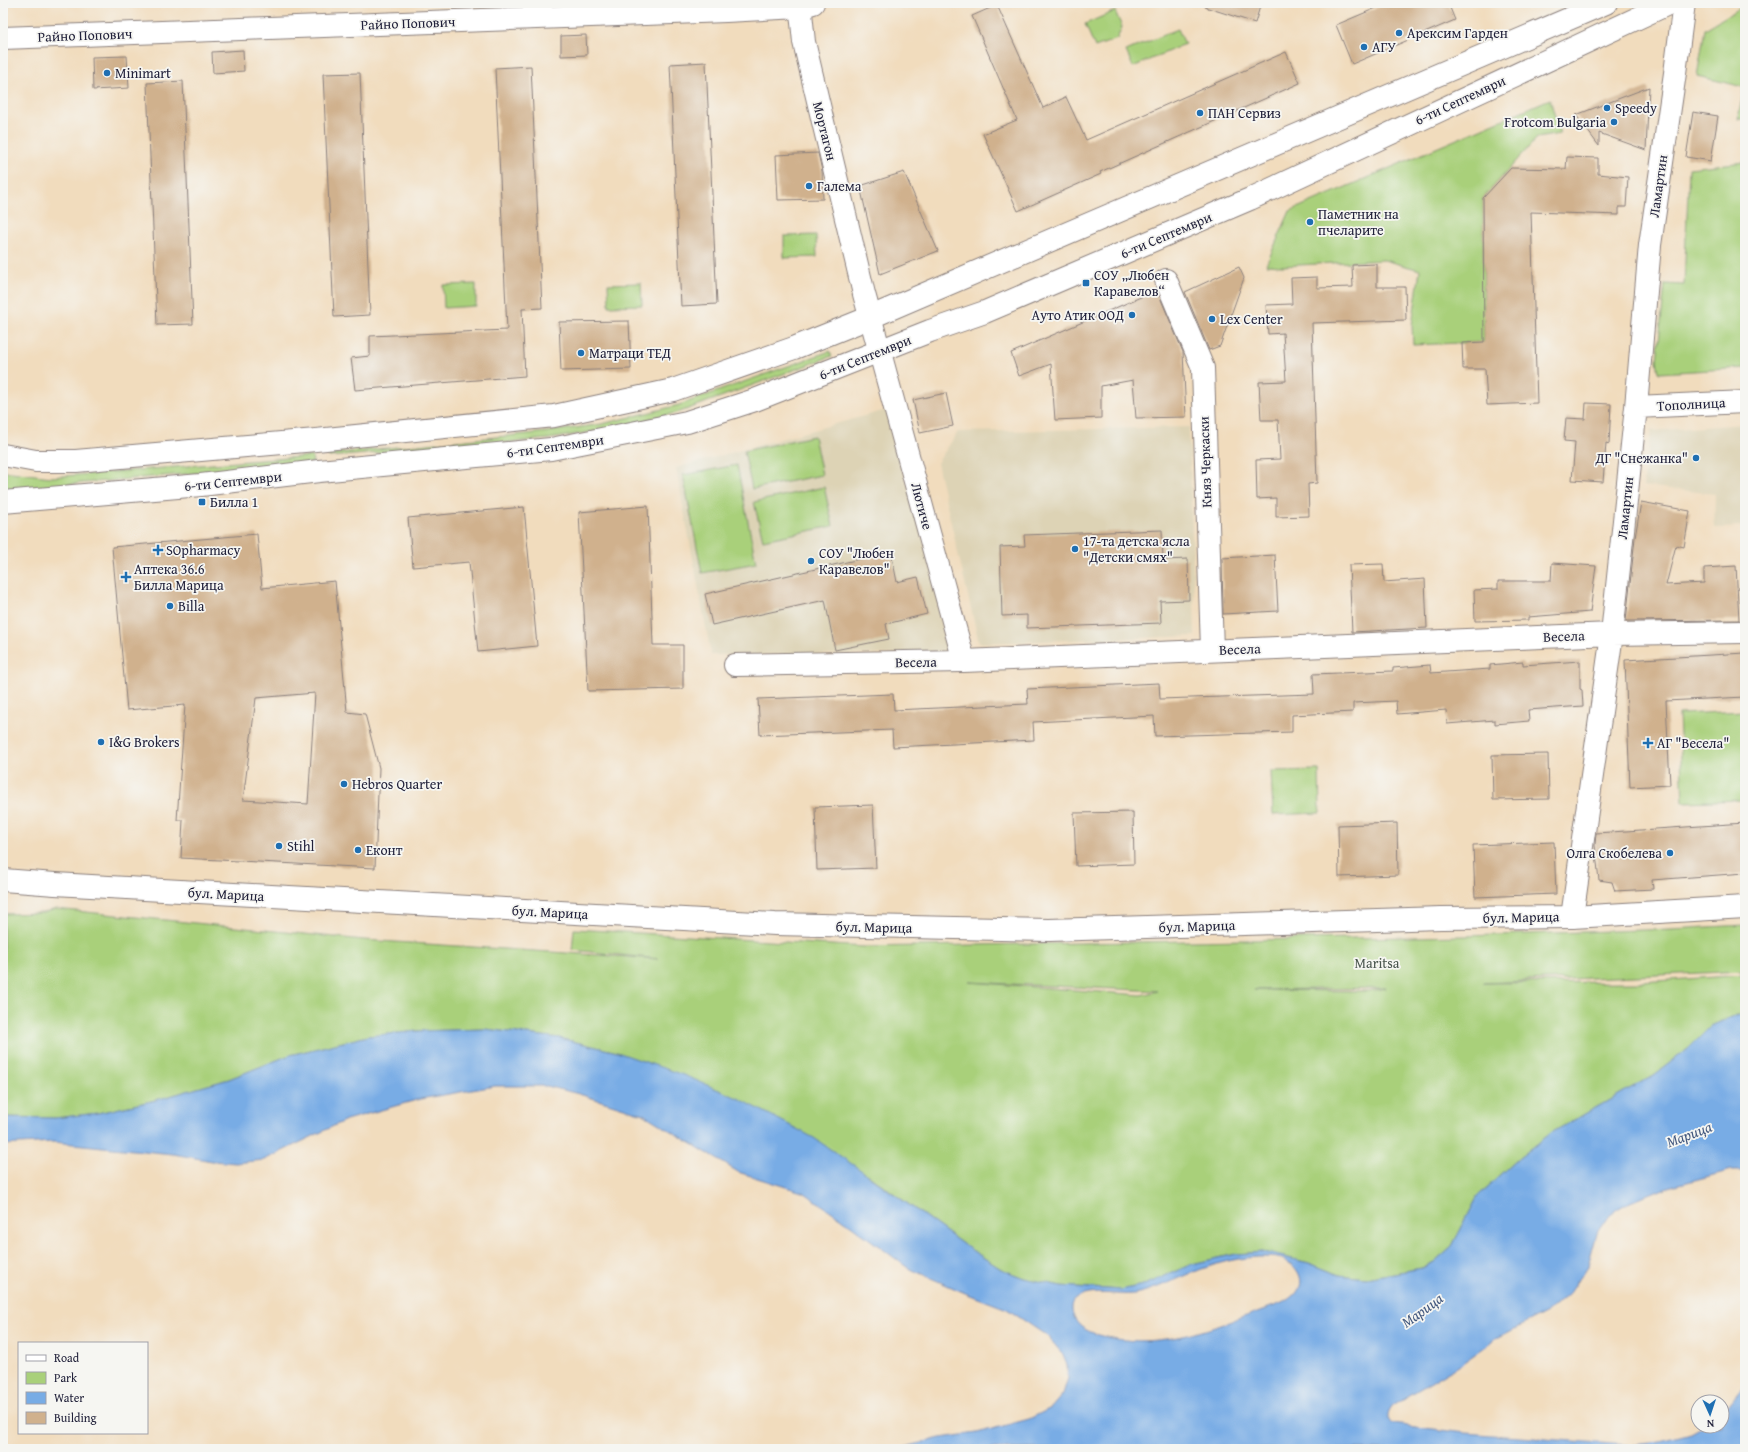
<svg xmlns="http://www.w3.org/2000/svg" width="1748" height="1452" viewBox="0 0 1748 1452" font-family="'Gentium Book Plus',serif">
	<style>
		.built { fill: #ddd3b5 }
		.green { fill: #a9d07a; stroke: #66795a; fill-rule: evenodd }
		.water { fill: #78ace5; stroke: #4d6790; fill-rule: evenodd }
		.building { fill: #d0b18d; fill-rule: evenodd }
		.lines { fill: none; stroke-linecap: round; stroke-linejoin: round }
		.street-casing { stroke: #8a7f7c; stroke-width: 24 }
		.secondary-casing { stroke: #8a7f7c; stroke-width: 24 }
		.street { stroke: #fff; stroke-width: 22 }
		.secondary { stroke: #fff; stroke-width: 22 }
		.poi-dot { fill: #1f6fb2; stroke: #f6f6f2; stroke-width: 1.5 }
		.labels { text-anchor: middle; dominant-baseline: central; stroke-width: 3.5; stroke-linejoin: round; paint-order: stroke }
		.street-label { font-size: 14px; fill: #22223b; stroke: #f6f6f2 }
		.poi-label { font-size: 14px; fill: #22223b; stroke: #f6f6f2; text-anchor: start }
		.park-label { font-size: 14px; fill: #4a564e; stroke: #f6f6f2 }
		.water-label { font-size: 15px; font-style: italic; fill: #44597f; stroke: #f6f6f2 }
	</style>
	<rect width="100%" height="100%" fill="#f6f6f2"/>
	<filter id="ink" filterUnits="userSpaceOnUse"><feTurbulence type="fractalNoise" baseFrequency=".025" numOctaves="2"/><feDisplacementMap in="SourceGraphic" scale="8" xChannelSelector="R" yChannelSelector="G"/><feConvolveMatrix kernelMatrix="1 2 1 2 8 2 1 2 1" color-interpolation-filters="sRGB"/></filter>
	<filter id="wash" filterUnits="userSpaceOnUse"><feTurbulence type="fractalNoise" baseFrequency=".012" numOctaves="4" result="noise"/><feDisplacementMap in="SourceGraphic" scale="16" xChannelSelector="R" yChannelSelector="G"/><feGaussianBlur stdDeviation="0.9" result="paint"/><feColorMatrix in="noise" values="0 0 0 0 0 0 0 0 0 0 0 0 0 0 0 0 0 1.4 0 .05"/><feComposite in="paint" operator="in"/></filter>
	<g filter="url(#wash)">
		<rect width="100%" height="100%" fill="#f1dcbd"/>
		<path class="built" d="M 886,410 L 956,654 L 711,655 L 676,468 Z
			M 1745,424 L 1745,527 L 1714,528 L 1715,494 L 1643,486 L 1651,431 Z
			M 1189,427 L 1195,636 L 979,643 L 937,463 L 958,432 Z"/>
		<path class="green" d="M 1745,5 L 1745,119 L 1738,119 L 1744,87 L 1697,76 L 1705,29 Z
			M 1115,11 L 1122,27 L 1117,39 L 1095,47 L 1085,24 Z
			M 1178,29 L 1185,44 L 1133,67 L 1126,51 Z
			M 1550,99 L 1560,134 L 1537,138 L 1483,198 L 1484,342 L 1413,345 L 1412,325 L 1420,270 L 1384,260 L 1282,266 L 1266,265 L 1290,211 Z
			M 1745,162 L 1745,368 L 1659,373 L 1657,360 L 1665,284 L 1684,285 L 1689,168 Z
			M 816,235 L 817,257 L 784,258 L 784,236 Z
			M 641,283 L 642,305 L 609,306 L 608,284 Z
			M 476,284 L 476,306 L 444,308 L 443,285 Z
			M 830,351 L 832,356 L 680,412 L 603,430 L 549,439 L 329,457 L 328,454 L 546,432 L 602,424 L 679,405 Z
			M 814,436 L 822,475 L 752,489 L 744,451 Z
			M 312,456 L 313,463 L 3,490 L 3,471 L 51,477 Z
			M 737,465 L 756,563 L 702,573 L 683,475 Z
			M 824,487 L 833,526 L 763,540 L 754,502 Z
			M 1745,711 L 1745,800 L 1683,802 L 1679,714 Z
			M 1319,770 L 1320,813 L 1273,815 L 1271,771 Z
			M 56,909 L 364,940 L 659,959 L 572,950 L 574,929 L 865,947 L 1466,936 L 1671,929 L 1745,925 L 1745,971 L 1483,983 L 1642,982 L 1745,975 L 1745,1014 L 1731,1017 L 1711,1026 L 1688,1049 L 1654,1075 L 1551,1133 L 1518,1159 L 1478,1196 L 1452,1246 L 1434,1262 L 1422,1268 L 1366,1278 L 1339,1275 L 1309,1263 L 1263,1252 L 1236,1254 L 1192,1264 L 1147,1284 L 1121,1290 L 1061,1286 L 1024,1278 L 1001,1269 L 964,1245 L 869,1175 L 617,1052 L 559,1038 L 485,1029 L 418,1031 L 368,1036 L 290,1055 L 229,1079 L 156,1100 L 98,1113 L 55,1118 L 3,1117 L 3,914 L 43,913 ZM 969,982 L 1158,991 L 1141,995 ZM 1386,988 L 1368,991 L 1254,990 L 1255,990 Z"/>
		<path class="water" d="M 1745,1014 L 1745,1170 L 1732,1170 L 1665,1188 L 1624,1205 L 1609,1214 L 1598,1230 L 1588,1266 L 1570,1293 L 1551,1310 L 1499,1337 L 1461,1364 L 1393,1405 C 1388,1411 1385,1418 1392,1424 L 1465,1433 L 1613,1444 L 1632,1445 L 1661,1442 L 1691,1434 L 1705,1426 L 1722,1426 L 1722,1413 L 1745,1384 L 1745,1449 L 898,1449 L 940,1438 L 977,1433 L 1029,1419 L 1051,1408 L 1063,1394 L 1068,1378 L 1067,1365 L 1062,1353 L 1047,1336 L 1007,1309 L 965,1293 L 908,1268 L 852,1226 L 805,1193 L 738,1172 L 643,1114 L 579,1094 L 547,1086 L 495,1086 L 420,1099 L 346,1120 L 264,1160 L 236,1163 L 212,1161 L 173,1154 L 53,1142 L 3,1145 L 3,1117 L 55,1118 L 98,1113 L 156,1100 L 229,1079 L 290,1055 L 368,1036 L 418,1031 L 485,1029 L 559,1038 L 617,1052 L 686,1076 L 740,1099 L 814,1138 L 868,1175 L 964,1245 L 1001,1269 L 1024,1278 L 1061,1286 L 1121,1290 L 1147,1284 L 1192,1264 L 1236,1254 L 1263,1252 L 1309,1263 L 1339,1275 L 1366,1278 L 1422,1268 L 1434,1262 L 1452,1246 L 1478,1196 L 1518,1159 L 1551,1133 L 1654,1075 L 1688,1049 L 1711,1026 L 1731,1017 ZM 1258,1257 C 1266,1257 1275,1257 1282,1259 C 1295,1264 1307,1279 1297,1292 C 1290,1303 1269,1307 1257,1312 C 1206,1331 1154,1351 1099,1335 C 1090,1332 1079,1328 1075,1319 C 1071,1311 1070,1302 1078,1298 C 1091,1289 1118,1296 1134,1294 C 1150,1291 1165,1284 1180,1278 C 1205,1267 1230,1258 1258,1257 Z"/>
		<g id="blocks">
			<path class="building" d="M 1205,3 L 1261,3 L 1255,23 L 1205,7 Z
				M 1388,3 L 1448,3 L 1455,20 L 1352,64 L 1336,25 Z
				M 997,5 L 1043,108 L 1066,97 L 1086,140 L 1286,52 L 1300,83 L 1100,172 L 1101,174 L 1018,211 L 983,134 L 1017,120 L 972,16 Z
				M 586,35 L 587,55 L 561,56 L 561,36 Z
				M 243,50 L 244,71 L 213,73 L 212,52 Z
				M 127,56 L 129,88 L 93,90 L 92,57 Z
				M 706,62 L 717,304 L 681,306 L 670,64 Z
				M 531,66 L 542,308 L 522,309 L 525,376 L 355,390 L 351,358 L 370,356 L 370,336 L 507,330 L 495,68 Z
				M 360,73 L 370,315 L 334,317 L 323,74 Z
				M 183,81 L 193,324 L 157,325 L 147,83 Z
				M 1649,87 L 1646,150 L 1599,133 L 1599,146 L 1576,115 Z
				M 1693,112 L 1718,116 L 1711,161 L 1686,157 Z
				M 818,153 L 822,171 L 823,199 L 778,200 L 776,155 Z
				M 1567,157 L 1598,158 L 1598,174 L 1628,177 L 1626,207 L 1619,207 L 1619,215 L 1531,212 L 1537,403 L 1487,405 L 1485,369 L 1463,369 L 1462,343 L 1484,342 L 1483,198 L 1511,168 L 1566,169 Z
				M 904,172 L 938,251 L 880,274 L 860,186 Z
				M 1377,264 L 1377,287 L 1405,287 L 1406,320 L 1312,323 L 1317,483 L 1308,484 L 1309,516 L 1276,517 L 1276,498 L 1257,499 L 1256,460 L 1280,459 L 1278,420 L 1261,420 L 1259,382 L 1286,381 L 1283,333 L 1268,334 L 1266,305 L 1292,304 L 1291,278 L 1317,277 L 1317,288 L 1353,287 L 1352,265 Z
				M 1239,267 L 1244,278 L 1220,346 L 1209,350 L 1185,292 Z
				M 1157,290 L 1183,352 L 1186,417 L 1136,418 L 1133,380 L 1101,386 L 1101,418 L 1055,420 L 1051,364 L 1019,376 L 1011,353 Z
				M 629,321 L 631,369 L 561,371 L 559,322 Z
				M 946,393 L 953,426 L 920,433 L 913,400 Z
				M 1586,403 L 1611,404 L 1609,444 L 1606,443 L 1603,482 L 1572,480 L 1575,442 L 1564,441 L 1566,418 L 1585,419 Z
				M 1641,502 L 1690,511 L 1684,547 L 1676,545 L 1666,585 L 1704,583 L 1704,568 L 1736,566 L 1739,620 L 1626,621 L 1635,538 Z
				M 648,506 L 653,645 L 683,645 L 683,689 L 588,691 L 579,512 Z
				M 524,507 L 537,646 L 478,652 L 469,562 L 413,567 L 408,518 Z
				M 1162,530 L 1163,560 L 1188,559 L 1189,600 L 1160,601 L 1161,623 L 1027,628 L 1027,615 L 1002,616 L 1000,547 L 1025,546 L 1024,535 Z
				M 257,534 L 262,588 L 335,581 L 347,712 L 365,714 L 379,768 L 375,868 L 181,858 L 183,820 L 177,820 L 185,705 L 127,710 L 112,547 ZM 315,693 L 308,804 L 243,800 L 256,698 Z
				M 891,552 L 897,582 L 918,577 L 927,614 L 886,624 L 889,639 L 835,650 L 825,600 L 712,625 L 705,594 Z
				M 1275,555 L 1278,611 L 1223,614 L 1222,558 Z
				M 1552,563 L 1596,566 L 1590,612 L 1528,617 L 1528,620 L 1475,621 L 1474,590 L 1498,589 L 1498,581 L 1551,581 Z
				M 1383,564 L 1384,582 L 1425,579 L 1427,628 L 1352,632 L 1349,565 Z
				M 1745,653 L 1745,697 L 1666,701 L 1670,785 L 1630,787 L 1625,660 Z
				M 1580,661 L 1580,689 L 1582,690 L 1583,706 L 1528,710 L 1529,721 L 1495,724 L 1495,720 L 1447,724 L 1446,710 L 1397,714 L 1396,701 L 1353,703 L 1353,712 L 1292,715 L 1292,732 L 1155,736 L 1154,716 L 1033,722 L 1034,740 L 893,747 L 892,730 L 760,735 L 758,699 L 893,694 L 894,710 L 1028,704 L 1027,689 L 1159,683 L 1160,699 L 1314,694 L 1313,674 L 1393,671 L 1393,668 L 1430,665 L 1431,673 L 1490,669 L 1490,665 L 1523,662 L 1523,665 Z
				M 1548,754 L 1549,799 L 1493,800 L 1492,755 Z
				M 873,805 L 876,868 L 817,870 L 815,807 Z
				M 1133,812 L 1134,864 L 1076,866 L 1074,813 Z
				M 1397,823 L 1398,875 L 1339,877 L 1338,825 Z
				M 1745,823 L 1745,873 L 1652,880 L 1653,889 L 1615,891 L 1612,882 L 1599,880 L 1595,845 L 1596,833 Z
				M 1554,842 L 1556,894 L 1475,897 L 1473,845 Z"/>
		</g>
	</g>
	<g filter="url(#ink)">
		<use href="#blocks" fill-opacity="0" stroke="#8a7f7c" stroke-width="1"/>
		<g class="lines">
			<g class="street-casing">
				<path id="street" d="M 800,3 L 804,42 L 864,294 L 964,661
					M 3,38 L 726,11 L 800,7 L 813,3
					M 1166,280 L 1203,368 L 1212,650
					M 1636,407 L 1745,402
					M 735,665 L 964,661 L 1612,634 L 1745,632
					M 1572,917 L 1612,634 L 1636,407 L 1650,245 L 1675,73 L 1684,3"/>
			</g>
			<g class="secondary-casing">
				<path id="secondary" d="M 3,455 L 36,461 L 76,461 L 316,440 L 554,416 L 673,390 L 794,348 L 871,317 L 1606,3
					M 3,502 L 201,485 L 319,471 L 551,449 L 687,422 L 755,400 L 930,331 L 985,312 L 1250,199 L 1670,3
					M 3,880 L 55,884 L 775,924 L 1049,930 L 1441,918 L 1572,917 L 1745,907"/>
			</g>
			<use href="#street" class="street"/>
			<use href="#secondary" class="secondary"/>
		</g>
	</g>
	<g class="poi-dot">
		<circle cx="1399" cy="33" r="4"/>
		<circle cx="1364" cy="47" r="4"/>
		<circle cx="107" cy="73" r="4"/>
		<circle cx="1607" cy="108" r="4"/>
		<circle cx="1200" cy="113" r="4"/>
		<circle cx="1614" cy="122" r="4"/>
		<circle cx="809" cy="186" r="4"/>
		<circle cx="1310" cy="222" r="4"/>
		<rect x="1082" y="279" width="8" height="8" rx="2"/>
		<circle cx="1132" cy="315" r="4"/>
		<circle cx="1212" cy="319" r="4"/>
		<circle cx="581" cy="353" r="4"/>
		<circle cx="1696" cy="458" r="4"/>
		<rect x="198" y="498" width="8" height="8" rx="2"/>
		<circle cx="1075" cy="549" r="4"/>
		<path d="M156 544h4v4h4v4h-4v4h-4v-4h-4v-4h4z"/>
		<circle cx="811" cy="561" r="4"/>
		<path d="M124 571h4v4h4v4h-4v4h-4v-4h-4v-4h4z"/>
		<circle cx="170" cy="606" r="4"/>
		<circle cx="101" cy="742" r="4"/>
		<path d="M1646 737h4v4h4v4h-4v4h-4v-4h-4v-4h4z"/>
		<circle cx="344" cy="784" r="4"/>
		<circle cx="279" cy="846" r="4"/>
		<circle cx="358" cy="850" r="4"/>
		<circle cx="1670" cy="853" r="4"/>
	</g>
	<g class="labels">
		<g class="street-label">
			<text transform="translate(408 23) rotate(-2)">Райно Попович</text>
			<text transform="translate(85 35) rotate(-2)">Райно Попович</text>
			<text transform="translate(1460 100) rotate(-25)">6-ти Септември</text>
			<text transform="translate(825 131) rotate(76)">Мортагон</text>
			<text transform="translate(1658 186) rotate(-82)">Ламартин</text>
			<text transform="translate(1166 235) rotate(-23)">6-ти Септември</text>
			<text transform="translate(865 357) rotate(-22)">6-ти Септември</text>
			<text transform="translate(1691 404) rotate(-3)">Тополница</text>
			<text transform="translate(555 446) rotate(-8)">6-ти Септември</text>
			<text transform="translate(1205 462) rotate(-92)">Княз Черкаски</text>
			<text transform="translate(233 481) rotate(-6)">6-ти Септември</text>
			<text transform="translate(922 506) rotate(75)">Лютиче</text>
			<text transform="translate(1625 508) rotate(-84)">Ламартин</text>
			<text transform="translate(1564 636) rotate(-2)">Весела</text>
			<text transform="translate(1240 649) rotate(-2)">Весела</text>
			<text transform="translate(916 662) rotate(-1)">Весела</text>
			<text transform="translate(226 894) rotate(3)">бул. Марица</text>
			<text transform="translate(550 912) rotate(3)">бул. Марица</text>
			<text transform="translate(1521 917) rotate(-1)">бул. Марица</text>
			<text transform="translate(1197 926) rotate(-2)">бул. Марица</text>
			<text transform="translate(874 927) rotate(1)">бул. Марица</text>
		</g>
		<g class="poi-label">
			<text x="1407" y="33">Арексим Гарден</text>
			<text x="1372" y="47">АГУ</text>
			<text x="115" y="73">Minimart</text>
			<text x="1615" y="108">Speedy</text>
			<text x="1208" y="113">ПАН Сервиз</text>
			<text x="1606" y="122" text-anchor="end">Frotcom Bulgaria</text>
			<text x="817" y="186">Галема</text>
			<text x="1318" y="214">Паметник на<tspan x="1318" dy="16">пчеларите</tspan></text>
			<text x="1094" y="275">СОУ „Любен<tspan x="1094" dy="16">Каравелов“</tspan></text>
			<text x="1124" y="315" text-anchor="end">Ауто Атик ООД</text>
			<text x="1220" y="319">Lex Center</text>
			<text x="589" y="353">Матраци ТЕД</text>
			<text x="1688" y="458" text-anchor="end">ДГ "Снежанка"</text>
			<text x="210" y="502">Билла 1</text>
			<text x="1083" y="541">17-та детска ясла<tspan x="1083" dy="16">"Детски смях"</tspan></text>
			<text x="166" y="550">SOpharmacy</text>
			<text x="819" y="553">СОУ "Любен<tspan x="819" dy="16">Каравелов"</tspan></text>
			<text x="134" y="569">Аптека 36.6<tspan x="134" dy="16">Билла Марица</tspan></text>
			<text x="178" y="606">Billa</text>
			<text x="109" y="742">I&amp;G Brokers</text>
			<text x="1657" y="743">АГ "Весела"</text>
			<text x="352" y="784">Hebros Quarter</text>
			<text x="287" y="846">Stihl</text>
			<text x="366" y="850">Еконт</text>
			<text x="1662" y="853" text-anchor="end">Олга Скобелева</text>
		</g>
		<g class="park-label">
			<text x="1377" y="963">Maritsa</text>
		</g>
		<g class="water-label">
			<text transform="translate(1689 1134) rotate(-21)">Марица</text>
			<text transform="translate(1422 1310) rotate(-36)">Марица</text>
		</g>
	</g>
	<rect width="1748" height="1452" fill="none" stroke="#f6f6f2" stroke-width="16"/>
	<rect x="18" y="1342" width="130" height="92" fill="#f6f6f2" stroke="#a1a1a9"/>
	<rect x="26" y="1355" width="20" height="6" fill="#ffffff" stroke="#a1a1a9"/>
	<text x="54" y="1362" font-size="12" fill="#22223b">Road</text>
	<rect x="26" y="1372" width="20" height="12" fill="#a9d07a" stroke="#a1a1a9"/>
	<text x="54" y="1382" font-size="12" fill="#22223b">Park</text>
	<rect x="26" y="1392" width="20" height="12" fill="#78ace5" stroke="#a1a1a9"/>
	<text x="54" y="1402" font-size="12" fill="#22223b">Water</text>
	<rect x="26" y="1412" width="20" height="12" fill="#d0b18d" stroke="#a1a1a9"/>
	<text x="54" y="1422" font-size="12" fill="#22223b">Building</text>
	<g transform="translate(1710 1414) rotate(177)"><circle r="19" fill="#f6f6f2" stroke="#a1a1a9"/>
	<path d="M0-3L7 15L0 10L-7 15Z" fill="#1f6fb2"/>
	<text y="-6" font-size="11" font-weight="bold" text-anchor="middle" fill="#22223b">N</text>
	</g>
</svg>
